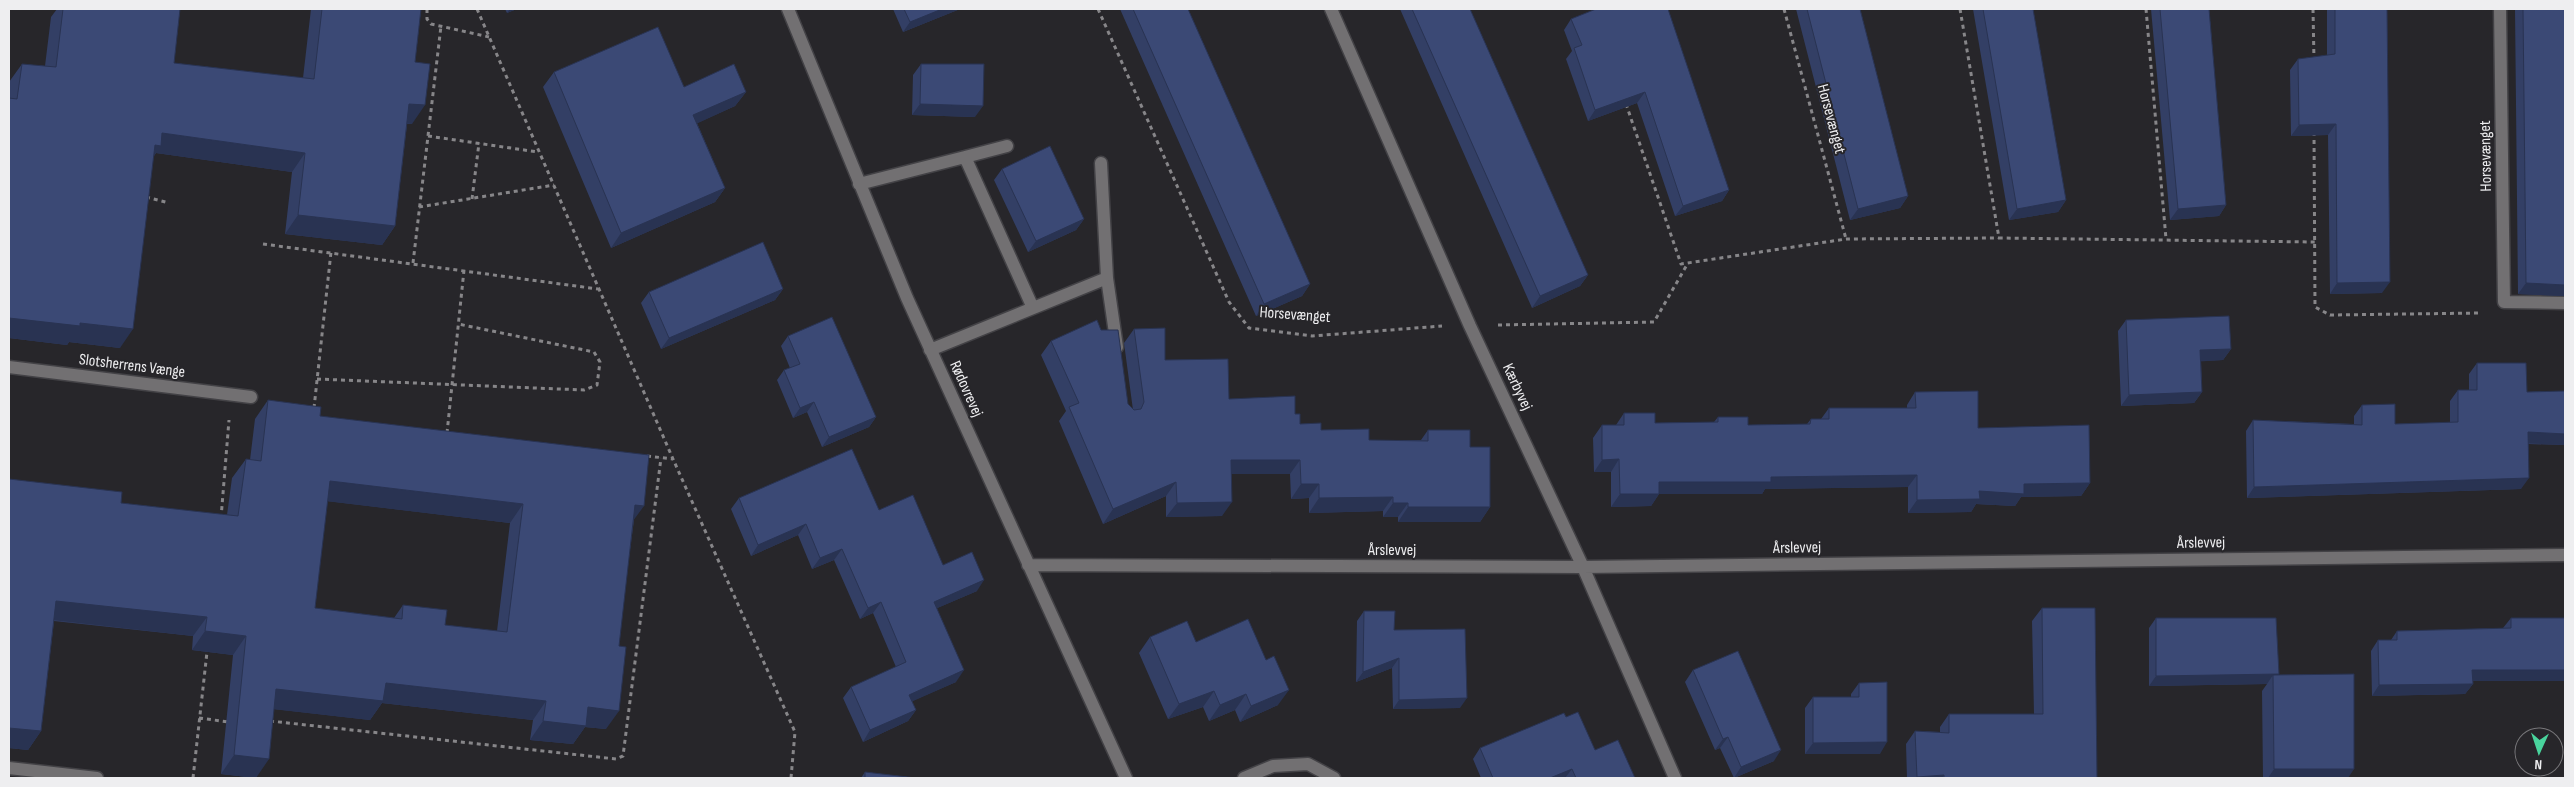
<svg xmlns="http://www.w3.org/2000/svg" width="2574" height="787" viewBox="0 0 2574 787" font-family="'Sofia Sans Condensed',sans-serif">
	<style>
		.lines { fill: none; stroke-linecap: round; stroke-linejoin: round }
		.minor-casing { stroke: #434246; stroke-width: 15 }
		.path { stroke: #878689; stroke-width: 3; stroke-dasharray: 4 4; stroke-linecap: butt }
		.minor { stroke: #727072; stroke-width: 12 }
		.wall { fill: #333f65; fill-rule: evenodd }
		.shaded-wall { fill: #293352 }
		.building { fill: #3b4975; stroke: #293352; fill-rule: evenodd }
		.labels { text-anchor: middle; dominant-baseline: central; stroke-width: 4; stroke-linejoin: round; paint-order: stroke }
		.street-label { font-size: 16px; fill: #eeeef0; stroke: #27262a }
	</style>
	<rect width="100%" height="100%" fill="#27262a"/>
	<g class="lines">
		<g class="minor-casing">
			<path id="minor" d="M 788,9 L 907,298 L 1126,778
				M 1331,9 L 1470,326 L 1583,567 L 1675,778
				M 2500,9 L 2504,302 L 2565,303
				M 965,157 L 1007,146
				M 1101,163 L 1107,278
				M 859,184 L 965,157 L 1033,308
				M 930,350 L 1107,278 L 1117,347
				M 9,367 L 251,397
				M 1028,565 L 1583,567 L 2565,555
				M 9,768 L 97,778
				M 1244,778 L 1273,766 L 1308,764 L 1334,778"/>
		</g>
		<path class="path" d="M 427,9 L 427,19 L 431,24 L 489,37
			M 477,9 L 673,459 L 795,732 L 791,778
			M 1098,9 L 1229,302 L 1249,328 L 1312,336 L 1442,326
			M 1784,9 L 1846,239
			M 1960,9 L 1999,238 L 2315,242
			M 2146,9 L 2166,239
			M 2313,9 L 2314,61
			M 1626,104 L 1681,264 L 1846,239 L 1999,238
			M 2314,132 L 2315,307 L 2330,315 L 2482,313
			M 428,136 L 538,152
			M 146,197 L 169,203
			M 472,199 L 479,143
			M 419,207 L 554,185
			M 263,244 L 598,289
			M 413,263 L 441,26
			M 1498,325 L 1654,322 L 1688,263
			M 317,379 L 584,390 L 597,385 L 600,362 L 594,352 L 458,324
			M 314,408 L 331,252
			M 447,433 L 464,270
			M 647,456 L 673,459
			M 221,518 L 229,420
			M 199,718 L 229,722
			M 270,721 L 616,759 L 623,756 L 661,458
			M 193,778 L 207,652"/>
		<use href="#minor" class="minor"/>
	</g>
	<path class="wall" d="M 57,9 L 180,9 L 174,63 L 303,78 L 311,9 L 421,9 L 415,62 L 412,124 L 407,124 L 395,226 L 382,245 L 285,234 L 292,172 L 156,153 L 153,157 L 120,348 L 69,342 L 67,345 L 9,338 L 9,82 L 22,64 L 45,66 L 51,17 Z
		M 505,9 L 517,9 L 507,13 Z
		M 893,9 L 960,9 L 903,32 Z
		M 1120,9 L 1188,9 L 1310,284 L 1302,296 L 1256,316 Z
		M 1400,9 L 1470,9 L 1588,275 L 1580,286 L 1532,308 Z
		M 1596,9 L 1729,190 L 1722,201 L 1675,216 L 1637,103 L 1588,121 L 1566,59 L 1572,51 L 1564,30 L 1571,19 Z
		M 1796,9 L 1860,9 L 1908,196 L 1900,208 L 1850,220 Z
		M 1973,9 L 2033,9 L 2066,200 L 2058,212 L 2009,220 Z
		M 2151,9 L 2209,9 L 2226,205 L 2219,216 L 2170,220 Z
		M 2327,9 L 2387,9 L 2382,293 L 2330,294 L 2328,135 L 2291,136 L 2290,70 L 2298,59 L 2327,55 Z
		M 2515,9 L 2565,9 L 2565,296 L 2518,294 Z
		M 921,64 L 975,117 L 912,115 L 913,75 Z
		M 554,72 L 684,87 L 746,92 L 735,106 L 697,123 L 725,188 L 715,202 L 611,248 L 543,87 Z
		M 1002,169 L 1084,219 L 1076,230 L 1028,252 L 994,180 Z
		M 783,289 L 775,300 L 661,349 L 641,303 L 649,292 Z
		M 2126,320 L 2231,349 L 2223,360 L 2201,361 L 2202,392 L 2194,403 L 2121,406 L 2118,331 Z
		M 1134,329 L 1165,360 L 1229,399 L 1295,414 L 1300,424 L 1321,430 L 1369,440 L 1421,440 L 1428,430 L 1470,447 L 1490,507 L 1480,522 L 1398,522 L 1398,517 L 1383,517 L 1383,511 L 1309,513 L 1309,498 L 1291,499 L 1290,474 L 1231,474 L 1222,516 L 1166,517 L 1166,496 L 1103,524 L 1059,421 L 1066,411 L 1041,355 L 1051,341 L 1128,404 L 1133,410 L 1124,343 Z
		M 788,336 L 876,417 L 869,427 L 822,447 L 807,412 L 793,418 L 777,380 L 784,370 L 790,368 L 781,346 Z
		M 2477,363 L 2527,392 L 2565,391 L 2565,445 L 2528,444 L 2521,489 L 2247,498 L 2246,431 L 2253,420 L 2354,424 L 2354,416 L 2362,405 L 2395,424 L 2450,423 L 2450,401 L 2458,390 L 2469,390 L 2469,374 Z
		M 1915,392 L 1978,428 L 2090,483 L 2081,496 L 2021,497 L 2015,506 L 1976,504 L 1971,512 L 1908,513 L 1908,487 L 1765,489 L 1762,494 L 1659,494 L 1651,506 L 1611,507 L 1611,472 L 1594,472 L 1593,438 L 1602,425 L 1616,425 L 1624,413 L 1655,423 L 1714,422 L 1718,417 L 1748,425 L 1807,424 L 1811,419 L 1821,419 L 1829,408 L 1907,408 L 1907,405 Z
		M 268,400 L 320,416 L 634,520 L 606,729 L 585,727 L 573,744 L 530,740 L 533,720 L 382,703 L 370,720 L 274,709 L 256,778 L 221,774 L 233,655 L 192,650 L 193,636 L 54,621 L 41,731 L 28,750 L 9,748 L 9,479 L 121,503 L 227,515 L 232,478 L 246,459 L 250,460 L 255,419 ZM 327,501 L 510,523 L 497,631 L 445,625 L 403,605 L 394,618 L 315,608 Z
		M 739,498 L 879,510 L 943,565 L 977,591 L 937,608 L 956,682 L 912,701 L 916,710 L 908,721 L 863,742 L 843,698 L 851,687 L 896,667 L 873,613 L 860,619 L 834,560 L 812,569 L 798,535 L 751,556 L 731,509 Z
		M 2042,608 L 2097,778 L 1907,778 L 1906,744 L 1915,731 L 1940,732 L 1940,727 L 1949,714 L 2034,714 L 2032,621 Z
		M 1364,611 L 1394,630 L 1460,708 L 1393,709 L 1392,668 L 1356,682 L 1357,621 Z
		M 2156,618 L 2279,675 L 2348,778 L 2263,778 L 2262,691 L 2267,684 L 2149,686 L 2149,628 Z
		M 2511,618 L 2565,618 L 2473,681 L 2473,684 L 2465,694 L 2372,696 L 2371,651 L 2378,640 L 2391,640 L 2397,631 L 2503,628 Z
		M 1150,637 L 1196,642 L 1278,705 L 1240,722 L 1235,710 L 1209,721 L 1203,707 L 1168,719 L 1139,653 Z
		M 1693,670 L 1774,761 L 1734,778 L 1720,748 L 1715,750 L 1685,682 Z
		M 1859,683 L 1880,754 L 1805,754 L 1805,708 L 1813,697 L 1851,697 L 1851,694 Z
		M 1566,717 L 1595,750 L 1635,778 L 1481,778 L 1473,759 L 1480,748 Z
		M 865,772 L 916,778 L 861,778 Z"/>
	<path class="shaded-wall" d="M 510,9 L 517,9 L 507,13 Z
		M 942,9 L 960,9 L 903,32 L 910,22 Z
		M 746,92 L 735,106 L 683,130 L 693,115 Z
		M 1645,92 L 1637,103 L 1588,121 L 1595,110 Z
		M 409,104 L 425,105 L 412,124 L 396,123 Z
		M 920,104 L 983,106 L 975,117 L 912,115 Z
		M 2336,124 L 2328,135 L 2291,136 L 2299,125 Z
		M 162,133 L 305,153 L 292,172 L 156,153 L 148,165 L 142,164 Z
		M 725,188 L 715,202 L 611,248 L 621,233 Z
		M 1729,190 L 1722,201 L 1675,216 L 1683,206 Z
		M 1908,196 L 1900,208 L 1850,220 L 1858,209 Z
		M 2066,200 L 2058,212 L 2009,220 L 2017,209 Z
		M 2226,205 L 2219,216 L 2170,220 L 2178,209 Z
		M 298,215 L 395,226 L 382,245 L 285,234 Z
		M 1084,219 L 1076,230 L 1028,252 L 1036,241 Z
		M 1588,275 L 1580,286 L 1532,308 L 1540,296 Z
		M 2390,282 L 2382,293 L 2330,294 L 2337,283 Z
		M 2526,283 L 2565,285 L 2565,296 L 2518,294 Z
		M 1310,284 L 1302,296 L 1256,316 L 1264,304 Z
		M 783,289 L 775,300 L 661,349 L 669,338 Z
		M 9,318 L 80,323 L 133,329 L 120,348 L 69,342 L 67,345 L 9,338 Z
		M 2231,349 L 2223,360 L 2192,362 L 2200,350 Z
		M 2202,392 L 2194,403 L 2121,406 L 2129,395 Z
		M 814,402 L 807,412 L 793,418 L 800,408 Z
		M 876,417 L 869,427 L 822,447 L 829,437 Z
		M 2528,432 L 2565,434 L 2565,445 L 2520,443 Z
		M 1619,459 L 1611,472 L 1594,472 L 1602,460 Z
		M 1231,460 L 1300,460 L 1290,474 L 1221,474 Z
		M 1917,475 L 1908,487 L 1765,489 L 1762,494 L 1659,494 L 1651,506 L 1611,507 L 1620,494 L 1659,482 L 1771,477 Z
		M 2529,478 L 2521,489 L 2247,498 L 2254,487 Z
		M 330,481 L 523,504 L 510,523 L 317,500 Z
		M 1176,482 L 1166,496 L 1103,524 L 1113,509 Z
		M 2090,483 L 2081,496 L 2021,497 L 2015,506 L 1976,504 L 1971,512 L 1908,513 L 1917,500 L 2024,484 Z
		M 1301,484 L 1319,484 L 1309,498 L 1291,499 Z
		M 1393,497 L 1383,511 L 1309,513 L 1319,498 Z
		M 1232,502 L 1222,516 L 1166,517 L 1177,503 Z
		M 1393,503 L 1408,503 L 1398,517 L 1383,517 Z
		M 635,505 L 644,506 L 630,525 Z
		M 1408,507 L 1490,507 L 1480,522 L 1398,522 Z
		M 806,524 L 798,535 L 751,556 L 758,545 Z
		M 842,549 L 834,560 L 812,569 L 820,558 Z
		M 984,580 L 977,591 L 926,613 L 934,602 Z
		M 56,601 L 207,617 L 193,636 L 43,619 Z
		M 881,602 L 873,613 L 860,619 L 868,608 Z
		M 205,631 L 246,636 L 233,655 L 192,650 Z
		M 1399,658 L 1392,668 L 1356,682 L 1363,672 Z
		M 964,670 L 956,682 L 902,706 L 909,695 Z
		M 2472,670 L 2565,670 L 2565,681 L 2465,681 Z
		M 2279,674 L 2273,683 L 2273,675 L 2267,684 L 2149,686 L 2156,676 Z
		M 386,683 L 546,701 L 533,720 L 382,703 L 370,720 L 263,708 L 276,689 Z
		M 2473,684 L 2465,694 L 2372,696 L 2379,685 Z
		M 1289,690 L 1278,705 L 1240,722 L 1251,706 Z
		M 1214,691 L 1203,707 L 1168,719 L 1179,704 Z
		M 1246,694 L 1235,710 L 1209,721 L 1220,705 Z
		M 1467,698 L 1460,708 L 1393,709 L 1399,700 Z
		M 588,707 L 619,711 L 606,729 L 585,727 L 573,744 L 530,740 L 543,721 Z
		M 916,710 L 908,721 L 863,742 L 870,730 Z
		M 9,728 L 41,731 L 28,750 L 9,748 Z
		M 1728,737 L 1720,748 L 1715,750 L 1723,739 Z
		M 1887,742 L 1880,754 L 1805,754 L 1813,743 Z
		M 1781,750 L 1774,761 L 1734,778 L 1741,767 Z
		M 234,755 L 269,759 L 256,778 L 221,774 Z
		M 1572,769 L 1565,778 L 1550,778 Z
		M 2274,769 L 2354,769 L 2348,778 L 2268,778 Z
		M 1944,775 L 1942,778 L 1915,778 L 1917,777 Z"/>
	<path class="building" d="M 63,9 L 180,9 L 174,63 L 314,79 L 322,9 L 421,9 L 415,62 L 430,64 L 425,105 L 409,104 L 395,226 L 298,215 L 305,153 L 162,133 L 161,146 L 155,145 L 133,329 L 80,323 L 80,326 L 9,318 L 9,98 L 17,99 L 22,64 L 56,67 Z
		M 904,9 L 942,9 L 910,22 Z
		M 1133,9 L 1188,9 L 1310,284 L 1264,304 Z
		M 1412,9 L 1470,9 L 1588,275 L 1540,296 Z
		M 1596,9 L 1668,9 L 1729,190 L 1683,206 L 1645,92 L 1595,110 L 1574,48 L 1582,45 L 1571,19 Z
		M 1807,9 L 1860,9 L 1908,196 L 1858,209 Z
		M 1983,9 L 2033,9 L 2066,200 L 2017,209 Z
		M 2160,9 L 2209,9 L 2226,205 L 2178,209 Z
		M 2335,9 L 2387,9 L 2390,282 L 2337,283 L 2336,124 L 2299,125 L 2298,59 L 2335,54 Z
		M 2523,9 L 2565,9 L 2565,285 L 2526,283 Z
		M 658,27 L 684,87 L 734,64 L 746,92 L 693,115 L 725,188 L 621,233 L 554,72 Z
		M 921,64 L 984,64 L 983,106 L 920,104 Z
		M 1050,146 L 1084,219 L 1036,241 L 1002,169 Z
		M 763,242 L 783,289 L 669,338 L 649,292 Z
		M 2229,316 L 2231,349 L 2200,350 L 2202,392 L 2129,395 L 2126,320 Z
		M 832,317 L 876,417 L 829,437 L 814,402 L 800,408 L 784,370 L 800,364 L 788,336 Z
		M 1097,320 L 1101,330 L 1118,330 L 1128,404 L 1134,410 L 1141,409 L 1144,402 L 1134,329 L 1165,328 L 1165,360 L 1228,359 L 1229,399 L 1295,396 L 1295,414 L 1300,414 L 1300,424 L 1321,423 L 1321,430 L 1369,429 L 1369,440 L 1428,441 L 1428,430 L 1470,430 L 1470,447 L 1490,447 L 1490,507 L 1408,507 L 1408,503 L 1393,503 L 1393,497 L 1319,498 L 1319,484 L 1301,484 L 1300,460 L 1231,460 L 1232,502 L 1177,503 L 1176,482 L 1113,509 L 1069,407 L 1079,403 L 1051,341 Z
		M 2477,363 L 2526,363 L 2527,392 L 2565,391 L 2565,434 L 2528,432 L 2529,478 L 2254,487 L 2253,420 L 2362,425 L 2362,405 L 2395,404 L 2395,424 L 2458,422 L 2458,390 L 2477,390 Z
		M 1978,391 L 1978,428 L 2089,425 L 2090,483 L 2024,484 L 2024,494 L 1979,491 L 1980,499 L 1917,500 L 1917,475 L 1771,477 L 1771,482 L 1659,482 L 1659,494 L 1620,494 L 1619,459 L 1602,460 L 1602,425 L 1624,425 L 1624,413 L 1655,413 L 1655,423 L 1718,422 L 1718,417 L 1748,417 L 1748,425 L 1810,424 L 1811,419 L 1829,419 L 1829,408 L 1916,408 L 1915,392 Z
		M 268,400 L 321,407 L 320,416 L 649,455 L 644,506 L 635,505 L 619,646 L 626,647 L 619,711 L 588,707 L 586,726 L 543,721 L 546,701 L 386,683 L 383,701 L 276,689 L 269,759 L 234,755 L 246,636 L 205,631 L 207,617 L 56,601 L 41,731 L 9,728 L 9,479 L 122,492 L 121,503 L 238,516 L 246,459 L 261,461 ZM 330,481 L 523,504 L 507,632 L 445,625 L 447,610 L 403,605 L 402,619 L 315,608 Z
		M 852,449 L 879,510 L 913,495 L 943,565 L 972,552 L 984,580 L 934,602 L 964,670 L 909,695 L 916,710 L 870,730 L 851,687 L 906,662 L 881,602 L 868,608 L 842,549 L 820,558 L 806,524 L 758,545 L 739,498 Z
		M 2042,608 L 2095,608 L 2097,778 L 1944,778 L 1944,775 L 1917,777 L 1915,731 L 1949,733 L 1949,714 L 2043,714 Z
		M 1364,611 L 1395,611 L 1394,630 L 1465,629 L 1467,698 L 1399,700 L 1399,658 L 1363,672 Z
		M 2156,618 L 2276,618 L 2279,674 L 2156,676 Z
		M 2511,618 L 2565,618 L 2565,670 L 2472,670 L 2473,684 L 2379,685 L 2378,640 L 2397,640 L 2397,631 L 2511,628 Z
		M 1248,619 L 1266,660 L 1274,656 L 1289,690 L 1251,706 L 1246,694 L 1220,705 L 1214,691 L 1179,704 L 1150,637 L 1187,621 L 1196,642 Z
		M 1738,651 L 1781,750 L 1741,767 L 1728,737 L 1723,739 L 1693,670 Z
		M 2354,674 L 2354,769 L 2274,769 L 2273,675 Z
		M 1887,682 L 1887,742 L 1813,743 L 1813,697 L 1859,697 L 1859,683 Z
		M 1578,712 L 1595,750 L 1618,740 L 1635,778 L 1576,778 L 1572,769 L 1550,778 L 1493,778 L 1480,748 L 1564,713 L 1566,717 Z
		M 865,772 L 916,778 L 865,778 Z"/>
	<g class="labels">
		<g class="street-label">
			<text transform="translate(1831 119) rotate(75)">Horsevænget</text>
			<text transform="translate(2486 156) rotate(-91)">Horsevænget</text>
			<text transform="translate(1295 315) rotate(4)">Horsevænget</text>
			<text transform="translate(132 366) rotate(7)">Slotsherrens Vænge</text>
			<text transform="translate(1517 387) rotate(65)">Kærbyvej</text>
			<text transform="translate(966 389) rotate(66)">Rødovrevej</text>
			<text transform="translate(2201 543) rotate(-1)">Årslevvej</text>
			<text transform="translate(1797 548) rotate(-1)">Årslevvej</text>
			<text x="1392" y="550">Årslevvej</text>
		</g>
	</g>
	<rect width="2574" height="787" fill="none" stroke="#eeeef0" stroke-width="20"/>
	<g transform="translate(2539 752) rotate(183)"><circle r="24" fill="#27262a" stroke="#777679"/>
	<path d="M0-4L9 19L0 12L-9 19Z" fill="#49d49d"/>
	<text y="-8" font-size="14" font-weight="bold" text-anchor="middle" fill="#eeeef0">N</text>
	</g>
</svg>
